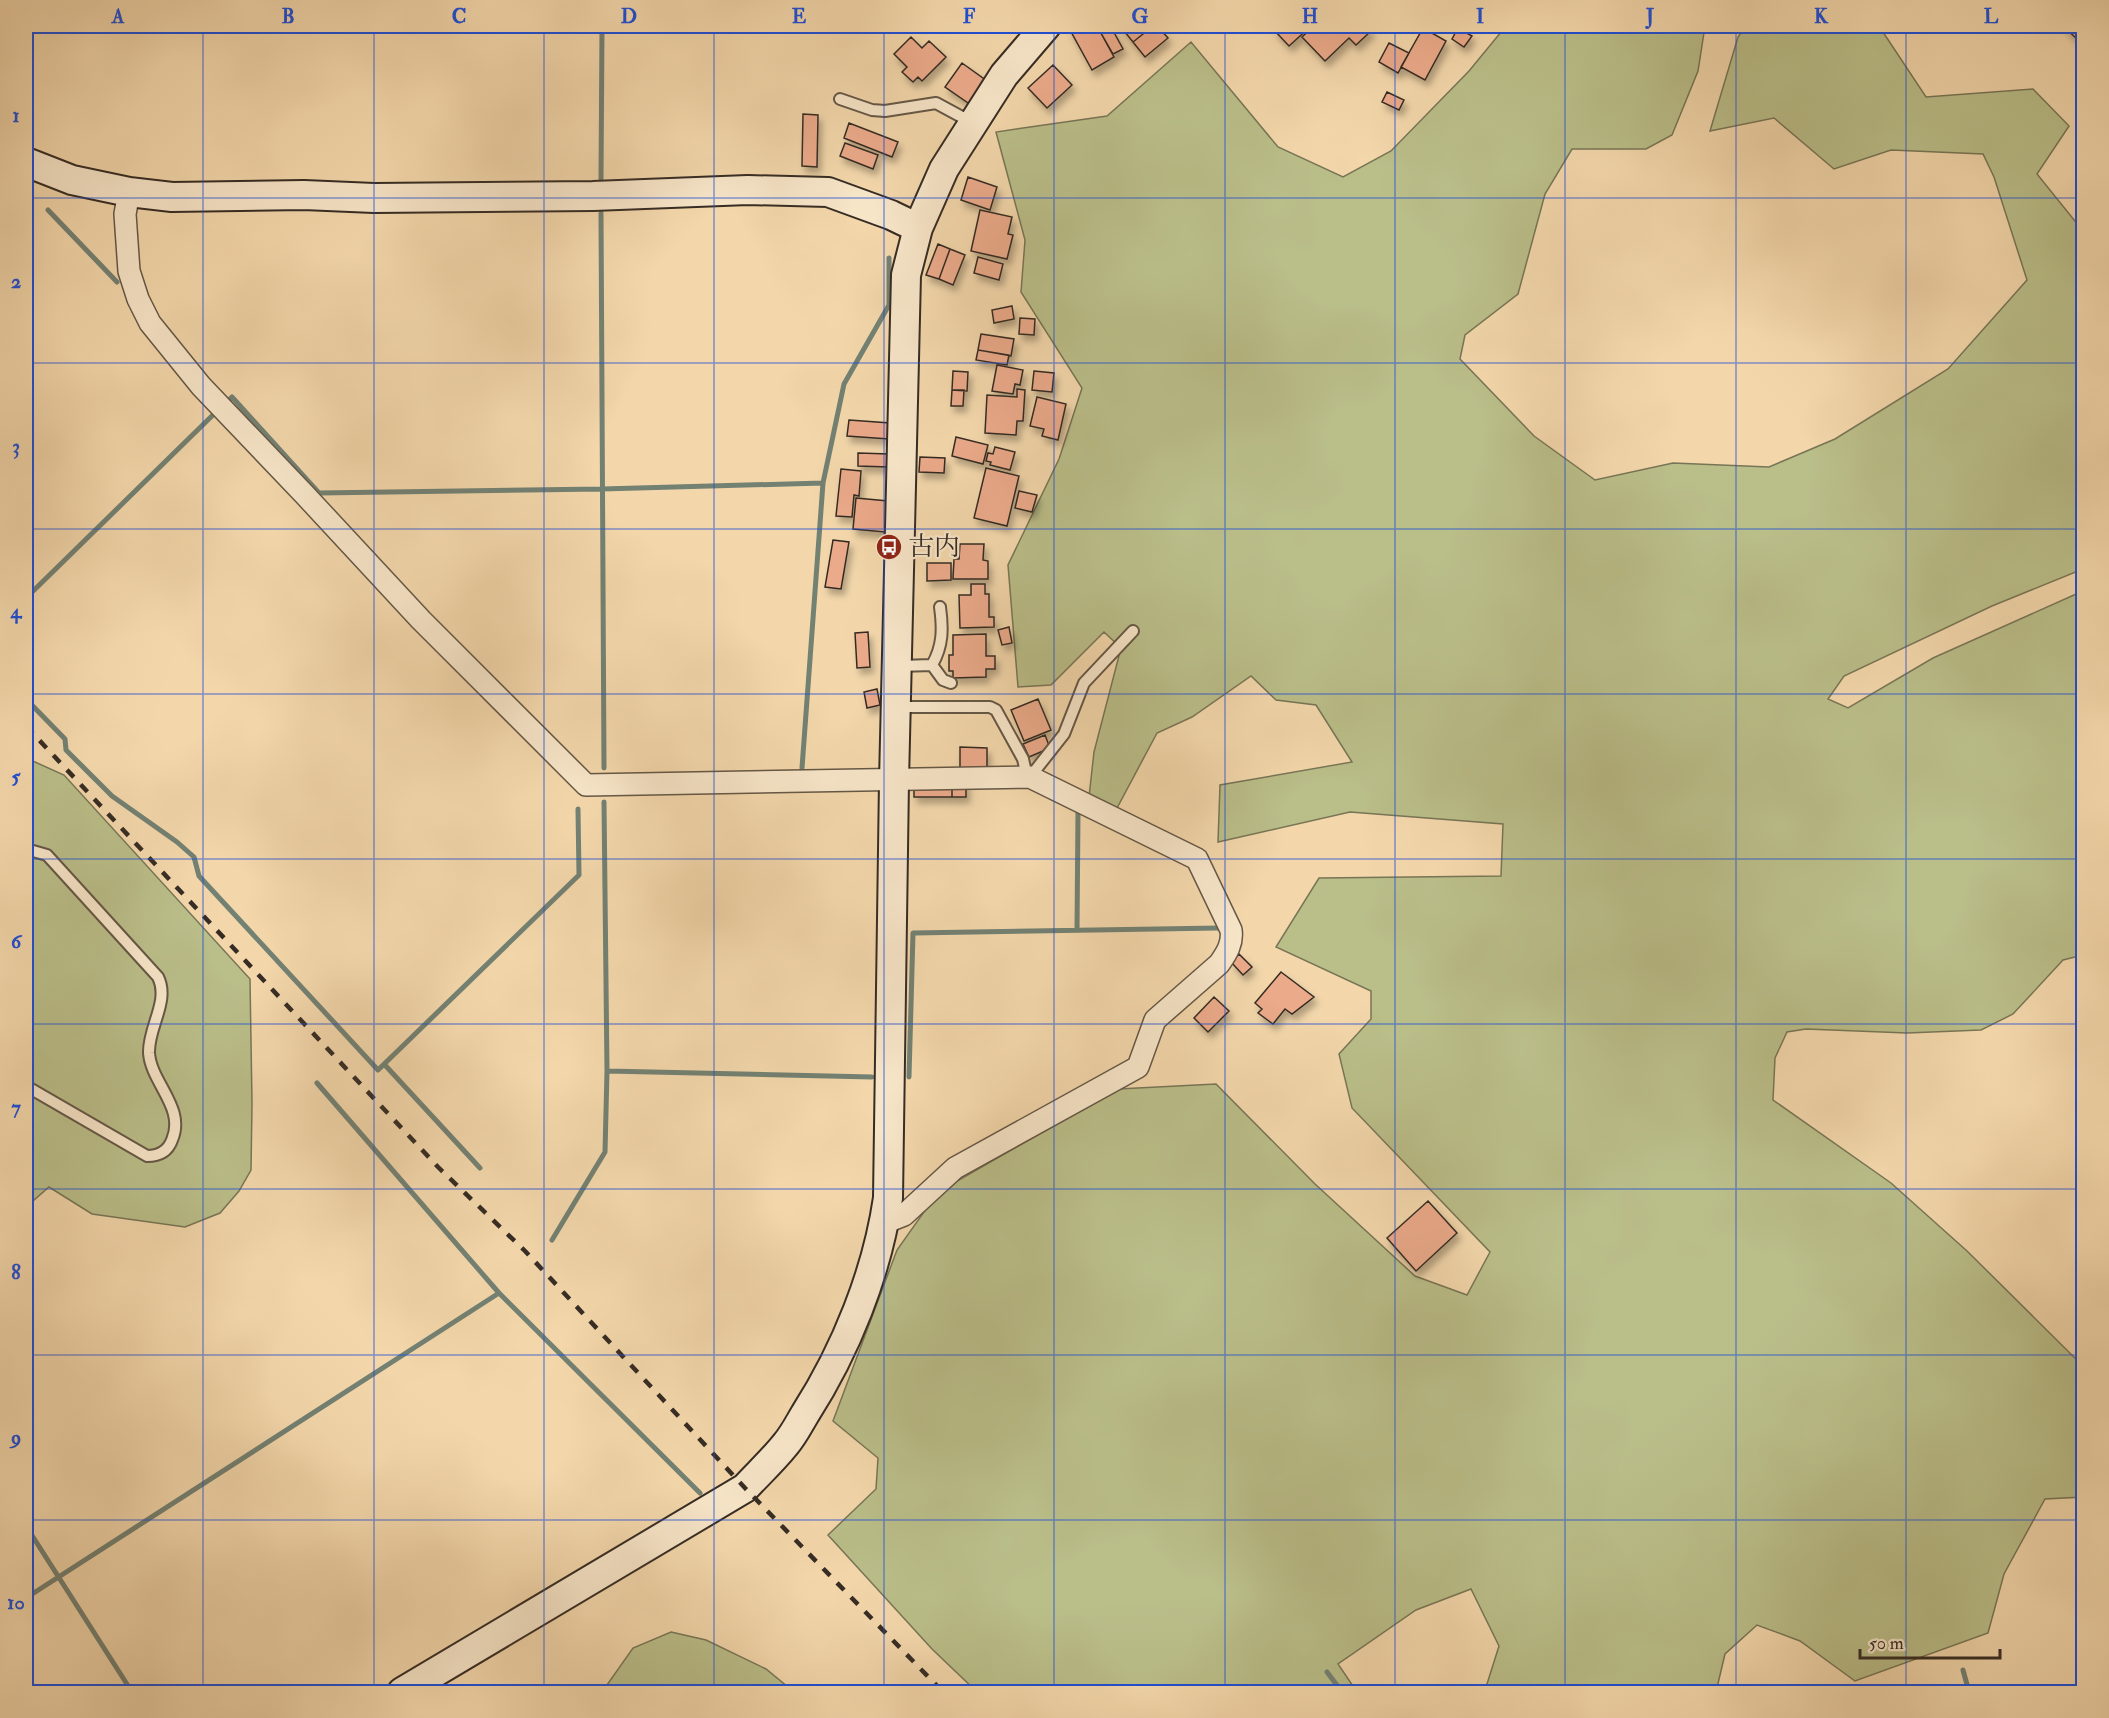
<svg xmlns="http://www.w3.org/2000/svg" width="2109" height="1718" viewBox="0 0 2109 1718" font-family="'IM FELL Double Pica','Noto Serif JP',serif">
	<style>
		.green { fill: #babe89; stroke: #787556; stroke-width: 1.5 }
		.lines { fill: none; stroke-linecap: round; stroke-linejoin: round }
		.stream { stroke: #738173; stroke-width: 5 }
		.building { fill: #ebaa8a; stroke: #362c24; stroke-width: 1.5; filter: url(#shadow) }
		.lane-casing { stroke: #655746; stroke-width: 14 }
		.street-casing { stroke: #655746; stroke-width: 24 }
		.secondary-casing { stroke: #362c24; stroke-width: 32 }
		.lane { stroke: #f7e5c8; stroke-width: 10 }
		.street { stroke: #f7e5c8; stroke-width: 21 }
		.secondary { stroke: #f7e5c8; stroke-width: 28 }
		.rail { stroke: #362c24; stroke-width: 4.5; stroke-dasharray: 10 10; stroke-linecap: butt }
		.grid { fill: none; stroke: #1d4ed8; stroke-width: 1.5; stroke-opacity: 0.55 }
		.labels { text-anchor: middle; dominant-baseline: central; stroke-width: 4.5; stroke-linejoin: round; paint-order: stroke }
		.poi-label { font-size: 26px; fill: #362c24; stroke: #f7e5c8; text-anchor: start }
		.neatline { fill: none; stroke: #1d4ed8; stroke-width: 2 }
		.grid-label { font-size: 20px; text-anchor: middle; font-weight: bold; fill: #1d4ed8 }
	</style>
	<defs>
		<filter id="shadow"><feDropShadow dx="3.5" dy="6" stdDeviation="3" flood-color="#0004"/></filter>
	</defs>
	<rect width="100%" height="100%" fill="#f3d7ab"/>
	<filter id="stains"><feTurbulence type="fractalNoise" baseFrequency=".00333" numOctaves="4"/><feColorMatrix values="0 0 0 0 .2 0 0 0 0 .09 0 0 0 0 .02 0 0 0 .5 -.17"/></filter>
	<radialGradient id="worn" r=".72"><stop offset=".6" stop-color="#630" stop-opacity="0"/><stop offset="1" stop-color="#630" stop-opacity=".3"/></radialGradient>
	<path class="green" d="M 1506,26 L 1705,26 L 1698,71 L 1672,135 L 1646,149 L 1572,149 L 1545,194 L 1518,294 L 1465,335 L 1460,359 L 1534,436 L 1595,480 L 1673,463 L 1769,467 L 1835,439 L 1948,369 L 2027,280 L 1994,177 L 1983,154 L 1891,150 L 1834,169 L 1774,118 L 1710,131 L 1738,37 L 1746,26 L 1879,26 L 1926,97 L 2033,89 L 2069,126 L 2037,174 L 2083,231 L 2083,569 L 1992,606 L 1844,676 L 1828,699 L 1848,708 L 1933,658 L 2083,591 L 2083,955 L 2063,960 L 2013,1014 L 1981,1030 L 1907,1033 L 1806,1029 L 1787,1032 L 1775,1058 L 1773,1100 L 1891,1183 L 1967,1251 L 2083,1366 L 2083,1497 L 2045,1499 L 2004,1574 L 1988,1633 L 1855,1681 L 1800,1641 L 1757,1625 L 1725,1654 L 1716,1692 L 1490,1692 L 1486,1687 L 1499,1646 L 1471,1589 L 1416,1610 L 1338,1664 L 1357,1692 L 977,1692 L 932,1649 L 828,1535 L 876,1489 L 878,1458 L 833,1421 L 897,1250 L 938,1192 L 1118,1089 L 1216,1084 L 1315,1184 L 1415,1276 L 1467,1295 L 1490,1252 L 1352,1108 L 1339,1054 L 1371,1019 L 1371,991 L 1276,947 L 1319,878 L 1501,876 L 1503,824 L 1350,812 L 1218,842 L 1220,785 L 1352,762 L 1316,705 L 1276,700 L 1251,676 L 1192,717 L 1157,733 L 1117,808 L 1089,797 L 1094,752 L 1121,648 L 1104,632 L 1051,685 L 1018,687 L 1008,565 L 1059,459 L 1082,388 L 1021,292 L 1025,240 L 996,132 L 1107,116 L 1191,42 L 1278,147 L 1343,177 L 1391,151 L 1469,71 Z
		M 26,758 L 64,775 L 250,979 L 252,1104 L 251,1170 L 239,1191 L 220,1213 L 185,1227 L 92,1214 L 49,1187 L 26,1207 Z
		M 671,1632 L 706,1640 L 766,1669 L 794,1692 L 602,1692 L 633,1648 Z"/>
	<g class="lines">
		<path class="stream" d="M 601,179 L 602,26
			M 48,210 L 117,282
			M 601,213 L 604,768
			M 225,404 L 232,397 L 319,493 L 602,489 L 823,483
			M 26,598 L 218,410
			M 26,699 L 65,739 L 66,750 L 112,796 L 177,842 L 194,857 L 199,876 L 378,1070 L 579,875 L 578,809
			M 802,768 L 823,483 L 844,384 L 889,305 L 889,258
			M 1077,930 L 1078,812
			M 384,1064 L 480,1168
			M 607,1071 L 872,1077
			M 909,1077 L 913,933 L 1219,928
			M 317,1083 L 499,1293 L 700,1493
			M 552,1240 L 605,1152 L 607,1071 L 604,802
			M 26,1526 L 132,1692
			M 26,1598 L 499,1293
			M 1963,1670 L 1969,1692
			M 1327,1672 L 1342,1692"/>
	</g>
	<path class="building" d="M 1073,26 L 1097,26 L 1114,57 L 1092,70 L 1069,28 Z
		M 1120,26 L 1153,26 L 1133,42 Z
		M 1153,26 L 1157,26 L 1168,38 L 1145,57 L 1133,42 Z
		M 1278,26 L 1311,26 L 1289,46 L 1274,30 Z
		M 1314,26 L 1366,26 L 1371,31 L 1356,45 L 1349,38 L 1325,61 L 1302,37 Z
		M 2063,26 L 2084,26 L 2084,32 L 2077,39 Z
		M 1111,27 L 1123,49 L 1113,54 L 1101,33 Z
		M 1423,28 L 1446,41 L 1425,80 L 1401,67 Z
		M 1458,28 L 1472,36 L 1464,47 L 1452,39 Z
		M 911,37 L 922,48 L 929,41 L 946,57 L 922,81 L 918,77 L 913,82 L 902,72 L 907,67 L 894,54 Z
		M 1389,43 L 1409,53 L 1398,73 L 1379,62 Z
		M 962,63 L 987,81 L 971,105 L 945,87 Z
		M 1053,65 L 1072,85 L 1047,108 L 1028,88 Z
		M 1387,92 L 1404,100 L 1399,110 L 1382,102 Z
		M 803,114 L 818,115 L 817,167 L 802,166 Z
		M 849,123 L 898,142 L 892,157 L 844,138 Z
		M 845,143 L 878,155 L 873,169 L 840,156 Z
		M 968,177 L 997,187 L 990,210 L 961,200 Z
		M 980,210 L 1012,217 L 1008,234 L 1013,235 L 1007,259 L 971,251 Z
		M 938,244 L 950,249 L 939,279 L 926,275 Z
		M 950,249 L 965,255 L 953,285 L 939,279 Z
		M 978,257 L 1003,264 L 999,280 L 974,273 Z
		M 1012,306 L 1014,319 L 994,323 L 992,310 Z
		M 1020,318 L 1035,319 L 1034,335 L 1019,334 Z
		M 981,334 L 1014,339 L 1011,356 L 978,350 Z
		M 978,350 L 1009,355 L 1007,365 L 976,360 Z
		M 997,365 L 1023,370 L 1020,385 L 1015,384 L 1013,394 L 992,391 Z
		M 953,371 L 968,372 L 967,391 L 952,390 Z
		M 1034,371 L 1054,373 L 1052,392 L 1032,390 Z
		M 1017,389 L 1025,390 L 1023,421 L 1017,421 L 1016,435 L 985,433 L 987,395 L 1017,397 Z
		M 952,390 L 964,390 L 963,406 L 951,406 Z
		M 1037,397 L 1066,404 L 1058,440 L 1042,436 L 1044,429 L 1030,426 Z
		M 849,420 L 890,423 L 889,439 L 847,436 Z
		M 956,437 L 988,445 L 983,464 L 952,456 Z
		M 995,447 L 1015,452 L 1010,470 L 990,465 L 991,462 L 986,461 L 988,453 L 993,454 Z
		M 858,453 L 889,454 L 889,467 L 858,466 Z
		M 920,457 L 945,458 L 944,473 L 919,472 Z
		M 986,468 L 1019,476 L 1007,526 L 974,518 Z
		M 841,469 L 861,471 L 859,496 L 854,495 L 852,517 L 836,516 Z
		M 1019,491 L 1037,495 L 1032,512 L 1015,508 Z
		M 856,498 L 888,501 L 885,532 L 853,529 Z
		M 833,540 L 849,542 L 841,589 L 825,587 Z
		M 960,544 L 984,544 L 983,560 L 988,561 L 988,579 L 953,579 L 954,559 L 959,559 Z
		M 927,563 L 951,563 L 951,580 L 927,581 Z
		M 971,584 L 985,584 L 985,594 L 989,594 L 989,617 L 994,617 L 994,627 L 960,628 L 959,595 L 971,595 Z
		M 1009,627 L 1012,643 L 1002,645 L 998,630 Z
		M 868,632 L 870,667 L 857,668 L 855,633 Z
		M 986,634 L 986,656 L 995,656 L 995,669 L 986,669 L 986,677 L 953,678 L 953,671 L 949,671 L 949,655 L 953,655 L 953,635 Z
		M 877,689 L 880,705 L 867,708 L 864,692 Z
		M 1038,699 L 1051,730 L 1024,741 L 1011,710 Z
		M 1045,735 L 1050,748 L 1029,757 L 1023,744 Z
		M 960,747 L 987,748 L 987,768 L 960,768 Z
		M 914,782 L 952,782 L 952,797 L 914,797 Z
		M 952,782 L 966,782 L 966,797 L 952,797 Z
		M 1239,954 L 1252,967 L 1243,975 L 1231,962 Z
		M 1281,972 L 1314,997 L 1292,1014 L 1285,1009 L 1273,1024 L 1258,1013 L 1262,1009 L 1255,1003 Z
		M 1214,997 L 1229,1011 L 1208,1032 L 1194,1018 Z
		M 1428,1201 L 1457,1233 L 1416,1271 L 1387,1238 Z"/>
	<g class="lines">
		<g class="lane-casing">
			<path id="lane" d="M 840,99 L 872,110 L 885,111 L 936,103 L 973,123
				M 932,665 L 943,680 L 951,683
				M 899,666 L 932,665 C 943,646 943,629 940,607
				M 896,707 L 990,707 L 996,710 L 1023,759 L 1027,777
				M 1030,777 L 1064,734 L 1084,683 L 1133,631
				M 26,849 L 47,855 L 158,977 C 170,1001 148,1027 149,1053 C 151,1083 186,1108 172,1140 C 168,1151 159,1156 147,1156 L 26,1086"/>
		</g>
		<g class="street-casing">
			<path id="street" d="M 129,192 L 125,214 L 129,271 L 138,299 L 150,323 L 201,386 L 305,495 L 421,620 L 586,785 L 1030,777 L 1197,859 L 1231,930 C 1233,943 1227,953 1219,964 L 1155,1020 L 1138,1067 L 955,1168 L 904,1215 L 884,1223"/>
		</g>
		<g class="secondary-casing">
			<path id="secondary" d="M 26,162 L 72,180 L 129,192 L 172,197 L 304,195 L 374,198 L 593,196 L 748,190 L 828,192 L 891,215 L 918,228
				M 402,1692 L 745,1488 C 758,1474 773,1460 785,1445 C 793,1436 799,1424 805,1414 C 846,1350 877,1273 888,1198 L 894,781 L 906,275 L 918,228 L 944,169 L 1004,75 L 1046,26"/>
		</g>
		<use href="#lane" class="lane"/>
		<use href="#street" class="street"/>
		<use href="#secondary" class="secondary"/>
		<path class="rail" d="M 26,726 L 438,1167 L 525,1251 L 745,1488 L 943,1692"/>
	</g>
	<path class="grid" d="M 203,26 L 203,1692M 374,26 L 374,1692M 544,26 L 544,1692M 714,26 L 714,1692M 884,26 L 884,1692M 1054,26 L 1054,1692M 1225,26 L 1225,1692M 1395,26 L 1395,1692M 1565,26 L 1565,1692M 1736,26 L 1736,1692M 1906,26 L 1906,1692M 26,198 L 2084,198M 26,363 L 2084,363M 26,529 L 2084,529M 26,694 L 2084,694M 26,859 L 2084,859M 26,1024 L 2084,1024M 26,1189 L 2084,1189M 26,1355 L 2084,1355M 26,1520 L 2084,1520"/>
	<defs>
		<g id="bus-disc" transform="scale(1.35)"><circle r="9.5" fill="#8f2418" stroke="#f7e5c8"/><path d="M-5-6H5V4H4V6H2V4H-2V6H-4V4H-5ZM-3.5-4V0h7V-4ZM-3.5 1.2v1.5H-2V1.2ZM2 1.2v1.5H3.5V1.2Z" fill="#fff"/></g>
	</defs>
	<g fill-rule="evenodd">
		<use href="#bus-disc" x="889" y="547"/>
	</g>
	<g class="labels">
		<g class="poi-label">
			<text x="908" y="547">古内</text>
		</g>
	</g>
	<rect width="2109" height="1718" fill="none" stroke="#f3d7ab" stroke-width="66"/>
	<path d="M1860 1649v9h140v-9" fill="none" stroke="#362c24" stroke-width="3"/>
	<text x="1869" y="1649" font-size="18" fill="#362c24" stroke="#f7e5c8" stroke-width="4.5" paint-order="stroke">50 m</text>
	<rect x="33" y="33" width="2043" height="1652" class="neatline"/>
	<g class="grid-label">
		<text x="118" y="23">A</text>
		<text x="288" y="23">B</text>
		<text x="459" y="23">C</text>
		<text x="629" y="23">D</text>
		<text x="799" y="23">E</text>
		<text x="969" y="23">F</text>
		<text x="1140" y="23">G</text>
		<text x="1310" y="23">H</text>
		<text x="1480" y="23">I</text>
		<text x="1650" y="23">J</text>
		<text x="1821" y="23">K</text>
		<text x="1991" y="23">L</text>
		<text x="16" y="122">1</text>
		<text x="16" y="288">2</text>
		<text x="16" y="453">3</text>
		<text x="16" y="618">4</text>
		<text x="16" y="783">5</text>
		<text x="16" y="948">6</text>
		<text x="16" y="1114">7</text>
		<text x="16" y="1279">8</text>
		<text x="16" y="1444">9</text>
		<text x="16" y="1609">10</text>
	</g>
	<rect width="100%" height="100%" filter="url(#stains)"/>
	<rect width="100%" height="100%" fill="url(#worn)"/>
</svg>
